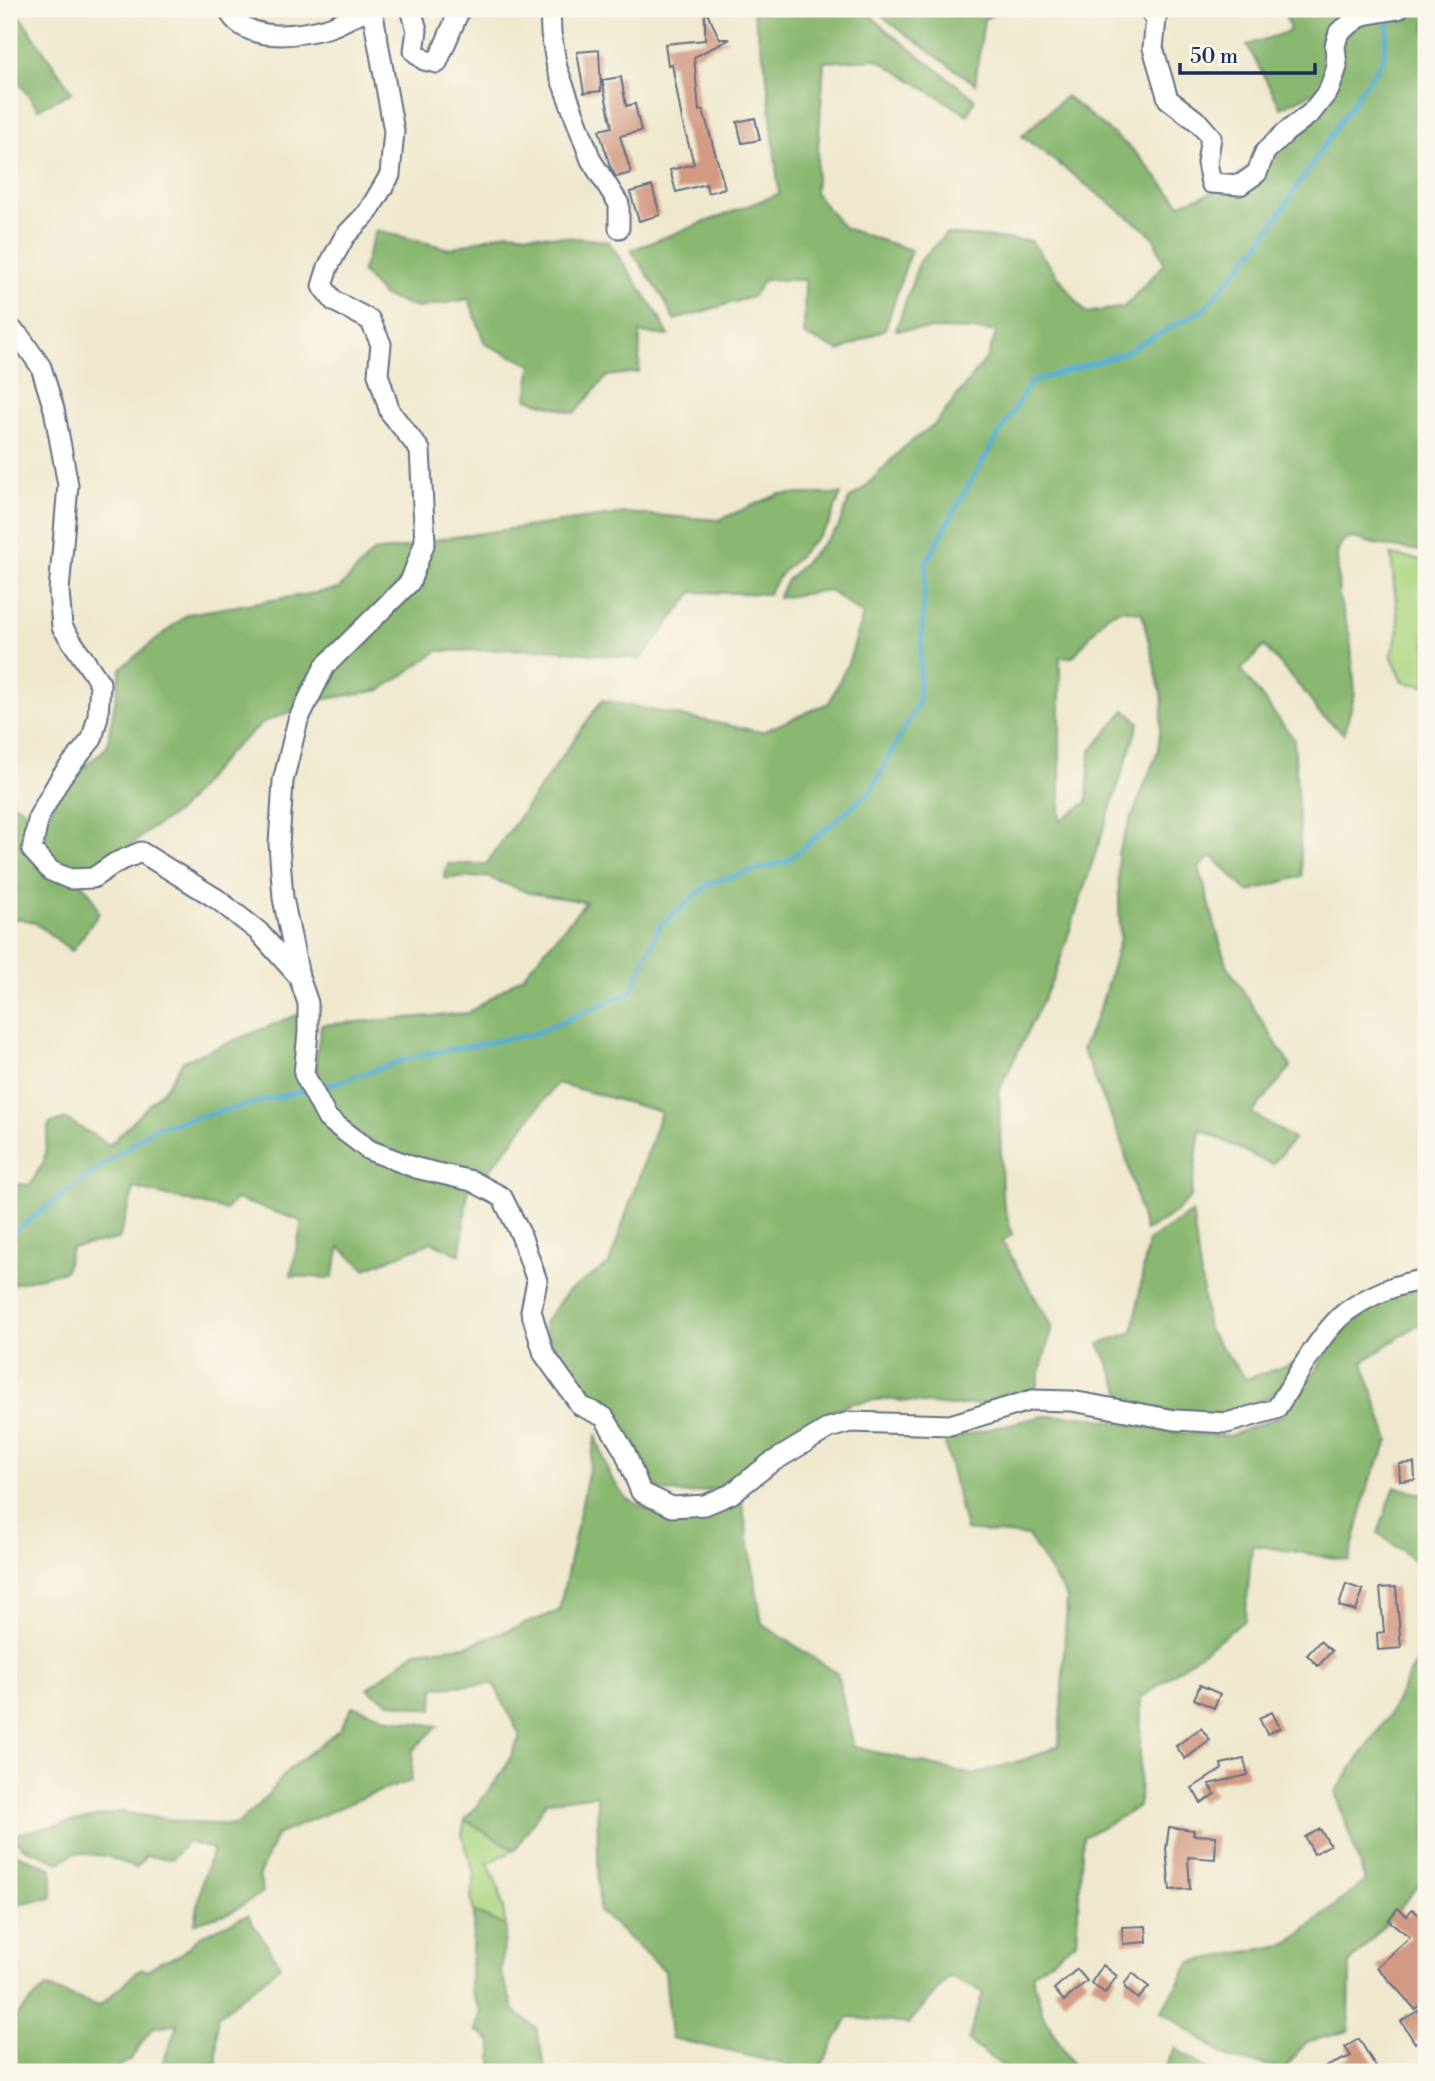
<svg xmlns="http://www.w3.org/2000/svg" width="1435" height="2081" viewBox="0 0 1435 2081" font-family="'Libre Bodoni',serif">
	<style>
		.green { fill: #acd681; stroke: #648270; stroke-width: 2 }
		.forest { fill: #89b76f; stroke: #527366; stroke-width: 2 }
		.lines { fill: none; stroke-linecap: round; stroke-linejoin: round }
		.stream { stroke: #55add2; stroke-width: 5 }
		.building { fill: #d29983 }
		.street-casing { stroke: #657085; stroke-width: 23 }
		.street { stroke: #fff; stroke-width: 19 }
	</style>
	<rect width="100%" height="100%" fill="#fbf7ec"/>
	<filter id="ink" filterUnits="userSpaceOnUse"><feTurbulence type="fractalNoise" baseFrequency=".0143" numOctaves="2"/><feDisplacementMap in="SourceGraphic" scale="14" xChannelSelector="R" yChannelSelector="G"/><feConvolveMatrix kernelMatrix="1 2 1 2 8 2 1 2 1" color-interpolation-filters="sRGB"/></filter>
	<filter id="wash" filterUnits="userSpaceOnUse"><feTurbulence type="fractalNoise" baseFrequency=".00686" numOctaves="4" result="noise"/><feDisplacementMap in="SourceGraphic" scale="28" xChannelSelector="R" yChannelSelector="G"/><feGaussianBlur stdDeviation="1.57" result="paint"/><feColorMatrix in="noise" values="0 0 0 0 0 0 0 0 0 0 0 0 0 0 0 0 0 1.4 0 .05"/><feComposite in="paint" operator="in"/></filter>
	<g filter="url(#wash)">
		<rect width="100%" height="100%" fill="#efe8cd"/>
		<path class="green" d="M 1391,555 L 1421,560 L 1426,572 L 1426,686 L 1403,682 L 1391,655 L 1399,630 Z
			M 465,1820 L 515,1850 L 488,1863 L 500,1891 L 506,1926 L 474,1912 L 471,1897 L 475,1876 L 462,1835 Z"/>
		<path class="forest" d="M 9,9 L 15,9 L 72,92 L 38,109 L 9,69 Z
			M 752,9 L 864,9 L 885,29 L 975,99 L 968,115 L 877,59 L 824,62 L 815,193 L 844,228 L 911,250 L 885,329 L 840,351 L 804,335 L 805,280 L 764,280 L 752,297 L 674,320 L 664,299 L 631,250 L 779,194 L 766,68 Z
			M 876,9 L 1004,9 L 984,19 L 975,84 L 889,22 Z
			M 1284,9 L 1359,9 L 1332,26 L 1327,44 L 1331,65 L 1324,87 L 1281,108 L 1247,45 L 1290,31 Z
			M 1426,10 L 1426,545 L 1420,551 L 1374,544 L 1353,538 L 1343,541 L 1337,553 L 1339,598 L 1350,637 L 1355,693 L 1344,734 L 1318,712 L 1308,696 L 1264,646 L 1241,670 L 1294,739 L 1302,876 L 1248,892 L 1212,856 L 1199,867 L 1226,964 L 1291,1067 L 1252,1113 L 1294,1139 L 1272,1165 L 1200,1129 L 1191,1197 L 1167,1219 L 1145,1231 L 1122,1142 L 1082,1049 L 1100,1009 L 1120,939 L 1118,852 L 1158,751 L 1163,702 L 1142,613 L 1123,609 L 1107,615 L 1073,657 L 1060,657 L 1060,821 L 1087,802 L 1090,752 L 1125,710 L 1139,722 L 1055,975 L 999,1090 L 1002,1197 L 1012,1235 L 1002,1241 L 1052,1327 L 1036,1388 L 989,1403 L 951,1406 L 884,1399 L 853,1403 L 819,1416 L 721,1487 L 690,1494 L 661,1491 L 642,1471 L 624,1429 L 609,1410 L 587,1397 L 552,1351 L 544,1323 L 567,1292 L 609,1264 L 661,1112 L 557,1083 L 487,1174 C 468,1171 448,1168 428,1164 C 384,1153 319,1120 316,1068 C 315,1054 320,1038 321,1025 L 468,1013 L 523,976 L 586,902 L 530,893 L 487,877 L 444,878 L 448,864 L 486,864 L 602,700 L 762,732 L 829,703 L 849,661 L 863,615 L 829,590 L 778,598 L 787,580 L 838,528 L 849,499 L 863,489 L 903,448 L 936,423 L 988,356 L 997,331 L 943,329 L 896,330 L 919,262 L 946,234 L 1031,241 L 1086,313 L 1124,307 L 1164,264 L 1153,236 L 1022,136 L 1066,96 L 1134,151 L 1180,204 L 1213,192 L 1303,131 L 1342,39 L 1358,23 Z
			M 376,230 L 450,249 L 507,232 L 608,241 L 657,313 L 669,336 L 640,333 L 639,372 L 607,376 L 575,413 L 527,399 L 532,365 L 485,344 L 469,299 L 418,308 L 383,296 L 362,272 Z
			M 779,494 L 841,494 L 828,526 L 780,575 L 768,594 L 693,592 L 641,659 L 548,649 L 438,651 L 381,690 L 315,701 L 333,669 L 432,540 L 625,513 L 719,520 Z
			M 418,546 L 405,581 L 293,711 L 264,722 L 228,753 L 179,811 L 148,831 L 127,849 L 80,873 C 54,866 49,861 40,835 L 62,787 L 107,747 L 121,668 L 188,614 L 339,589 L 373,552 Z
			M 9,800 L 33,816 L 26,842 L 83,885 L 92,896 L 99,913 L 72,951 L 34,922 L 17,918 L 9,924 Z
			M 302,1013 L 323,1122 L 468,1188 L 460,1255 L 432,1242 L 365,1269 L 340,1247 L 332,1278 L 291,1276 L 302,1221 L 236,1199 L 225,1210 L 134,1188 L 119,1239 L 71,1248 L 65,1271 L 9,1285 L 9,1196 L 19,1184 L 30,1185 L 44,1161 L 49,1124 L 66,1119 L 110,1145 L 166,1087 L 183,1061 Z
			M 1192,1212 L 1208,1330 L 1246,1379 L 1303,1360 C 1290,1376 1275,1396 1256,1404 C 1217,1423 1168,1411 1127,1404 L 1099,1344 L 1133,1332 L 1148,1241 Z
			M 1426,1284 L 1426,1319 L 1363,1362 L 1389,1441 L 1369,1482 L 1349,1560 L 1252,1545 L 1245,1620 L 1141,1698 L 1139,1807 L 1083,1837 L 1076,1942 L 1032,1974 L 1043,2015 L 1073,2065 L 1066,2072 L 1011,2072 L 968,2041 L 983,1992 L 949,1977 L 908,2024 L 848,2017 L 818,2072 L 671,2038 L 665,1971 L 599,1911 L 597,1795 L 546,1802 L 515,1850 L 465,1820 L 504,1771 L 520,1736 L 494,1684 L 434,1687 L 433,1710 L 388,1702 L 367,1689 L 416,1651 L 466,1646 L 559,1611 L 596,1436 L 609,1474 L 625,1498 L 655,1513 L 702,1515 L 742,1502 L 762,1624 L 837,1673 L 854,1747 L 973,1775 L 1026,1759 L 1059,1746 L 1067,1598 L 1028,1536 L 966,1530 L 944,1440 L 1043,1416 L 1081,1416 L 1180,1433 L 1229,1436 L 1283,1415 L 1317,1369 L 1334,1340 L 1362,1315 L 1371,1304 Z
			M 1395,1486 L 1426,1496 L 1426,1569 L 1378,1533 Z
			M 1426,1641 L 1426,1878 L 1350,1963 L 1349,2031 L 1306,2042 L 1285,2069 L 1229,2058 L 1161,2011 L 1191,1962 L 1288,1944 L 1365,1881 L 1335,1792 L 1388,1717 Z
			M 353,1706 L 390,1719 L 438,1726 L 413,1750 L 411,1781 L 369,1795 L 276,1835 L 259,1875 L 263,1892 L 231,1912 L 195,1923 L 202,1882 L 213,1849 L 187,1842 L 172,1859 L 146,1856 L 136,1868 L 107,1856 L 75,1853 L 60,1862 L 24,1848 L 10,1835 L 120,1812 L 192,1823 L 236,1825 L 261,1803 L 290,1768 L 340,1729 Z
			M 9,1848 L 19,1855 L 52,1869 L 52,1898 L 9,1905 Z
			M 474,1912 L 506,1926 L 501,1972 L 514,2010 L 536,2028 L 546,2072 L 492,2072 L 492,2042 L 475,2030 L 481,2012 L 470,1989 Z
			M 248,1915 L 280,1966 L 217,2017 L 217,2072 L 159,2072 L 178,2023 L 152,2028 L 130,2060 L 110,2072 L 9,2072 L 9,2023 L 46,1987 L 99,2006 L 138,1971 L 143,1969 L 146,1971 L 161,1961 L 180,1955 L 200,1936 Z
			M 1175,2048 L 1205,2068 L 1215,2072 L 1163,2072 Z"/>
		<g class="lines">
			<path class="stream" d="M 9,1235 L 154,1128 L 346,1080 L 415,1056 L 534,1034 L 631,992 L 659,927 L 710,883 L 787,861 L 870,792 L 918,704 L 926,563 L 965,491 L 1031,382 L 1122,354 L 1203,310 L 1262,240 L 1355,99 L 1383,60 L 1390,16"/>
		</g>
		<g id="blocks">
			<path class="building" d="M 705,9 L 720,39 L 730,39 L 694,57 L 699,111 L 703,110 L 725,188 L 708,193 L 706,184 L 676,192 L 670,170 L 694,164 L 682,120 L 672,64 L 668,65 L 665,44 L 705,40 Z
				M 599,50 L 601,91 L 584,93 L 577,52 Z
				M 621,77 L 626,106 L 635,104 L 641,131 L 620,136 L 631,173 L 616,177 L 610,166 L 599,130 L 612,127 L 602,80 Z
				M 755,118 L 760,140 L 742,143 L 737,122 Z
				M 652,186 L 660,215 L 639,221 L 630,192 Z
				M 1414,1463 L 1415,1480 L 1400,1481 L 1399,1464 Z
				M 1346,1584 L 1363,1590 L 1356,1611 L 1339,1606 Z
				M 1396,1587 L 1401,1648 L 1378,1650 L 1377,1633 L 1384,1632 L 1380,1588 Z
				M 1320,1641 L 1332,1651 L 1318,1666 L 1307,1655 Z
				M 1200,1685 L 1220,1694 L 1214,1708 L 1194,1699 Z
				M 1272,1712 L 1280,1728 L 1267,1734 L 1259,1718 Z
				M 1201,1728 L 1210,1740 L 1185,1759 L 1176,1746 Z
				M 1244,1759 L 1248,1775 L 1209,1784 L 1215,1794 L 1201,1803 L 1192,1788 L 1222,1769 L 1221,1764 Z
				M 1169,1827 L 1194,1830 L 1193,1835 L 1216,1836 L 1215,1859 L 1188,1857 L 1190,1889 L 1170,1890 L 1166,1849 Z
				M 1320,1829 L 1330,1845 L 1314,1854 L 1305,1837 Z
				M 1398,1908 L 1407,1916 L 1412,1909 L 1426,1921 L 1426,2000 L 1415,2009 L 1377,1967 L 1410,1937 L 1388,1920 Z
				M 1146,1926 L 1147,1942 L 1123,1944 L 1122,1927 Z
				M 1103,1965 L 1117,1976 L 1105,1993 L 1091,1983 Z
				M 1077,1969 L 1087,1981 L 1064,2001 L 1054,1989 Z
				M 1133,1973 L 1149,1987 L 1138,1999 L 1125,1988 L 1125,1983 Z
				M 1419,2010 L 1426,2021 L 1426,2036 L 1415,2043 L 1401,2021 Z
				M 1359,2039 L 1379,2072 L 1314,2072 L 1351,2056 L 1345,2047 Z"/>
		</g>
	</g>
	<g filter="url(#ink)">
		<use href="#blocks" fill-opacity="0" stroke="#657085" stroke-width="2"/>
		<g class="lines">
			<g class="street-casing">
				<path id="street" d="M 228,9 C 244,44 297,36 327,28 C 341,24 354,15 367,9
					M 411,9 L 417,30 L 414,51 L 424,60 L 437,63 L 460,9
					M 550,9 L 551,33 L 557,68 L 591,160 L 619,204 L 619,228
					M 1149,9 L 1156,20 L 1153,48 L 1168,99 L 1198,122 L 1211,137 L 1207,163 L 1211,183 L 1240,185 L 1257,173 L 1265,152 L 1286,132 L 1311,113 L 1329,90 L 1337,67 L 1335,46 L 1339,32 L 1363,15 L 1398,9
					M 9,327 L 20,337 L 41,367 L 54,409 L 68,485 L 59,591 L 62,627 L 100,683 L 98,716 L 92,739 L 61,777 L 39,816 L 32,850 L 51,871 L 70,879 L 93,878 L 115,863 L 141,852 L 217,899 L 258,931 L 299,977 L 308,1003 L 308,1032 L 304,1074 L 327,1118 L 369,1150 L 416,1168 L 472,1181 L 502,1197 L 521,1235 L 537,1281 L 531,1311 L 544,1354 L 581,1406 L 604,1417 L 625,1452 L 641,1492 L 672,1507 L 705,1505 L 731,1494 L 769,1464 L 829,1428 L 850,1422 L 950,1425 L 1032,1400 L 1072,1401 L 1175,1420 L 1227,1423 L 1276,1409 C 1294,1382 1321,1331 1346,1312 C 1368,1296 1399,1282 1426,1280
					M 299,976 L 283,898 L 279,844 L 283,781 L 298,720 L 325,666 L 410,582 L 425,542 L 420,450 L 390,412 L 378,374 L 381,344 L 370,320 L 334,301 L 322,286 L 328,267 L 345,236 L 368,212 L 390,175 L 394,131 L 372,9"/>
			</g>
			<use href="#street" class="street"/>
		</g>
	</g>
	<rect width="1435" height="2081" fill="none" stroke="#fbf7ec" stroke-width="35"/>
	<path d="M1180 63v10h135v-10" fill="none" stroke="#1b2f5e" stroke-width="3.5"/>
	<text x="1190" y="63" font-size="21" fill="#1b2f5e" stroke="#fbf7ec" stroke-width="5" paint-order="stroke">50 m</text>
</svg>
